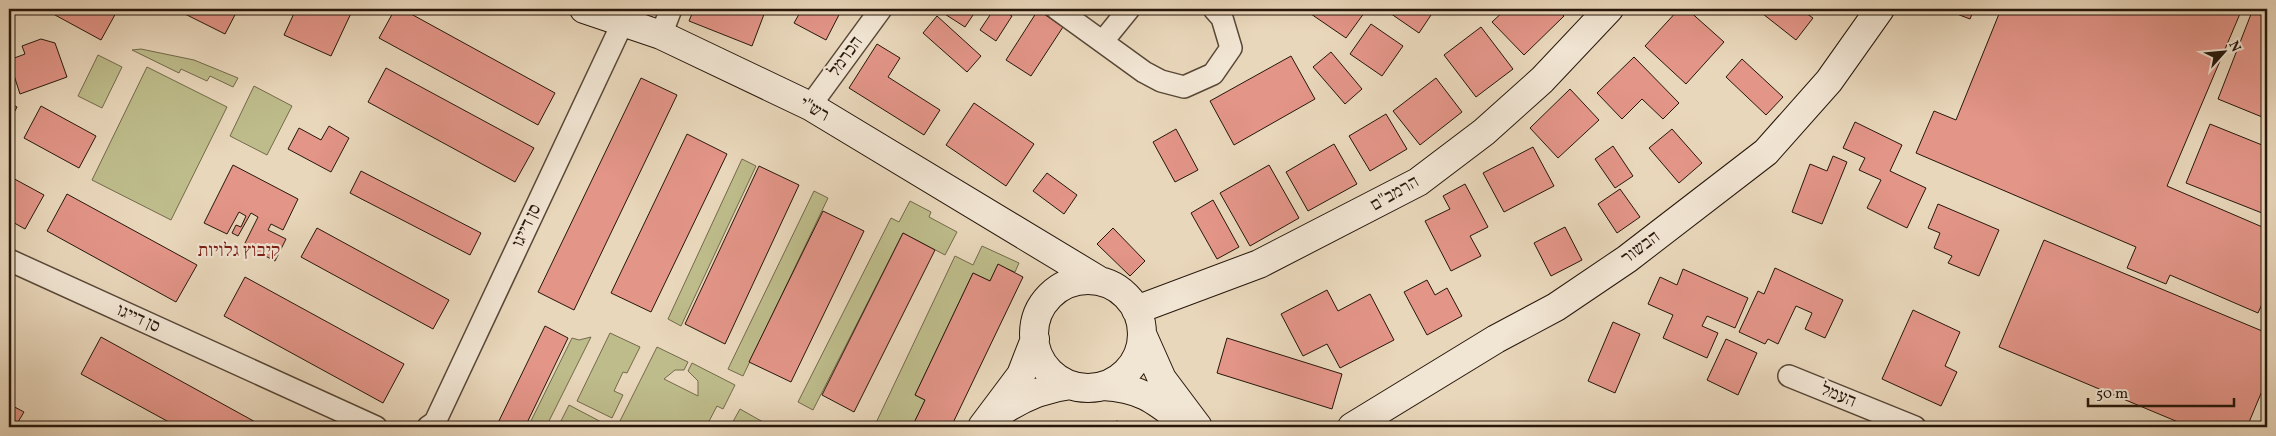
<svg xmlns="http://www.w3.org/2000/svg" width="2276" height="436" viewBox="0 0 2276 436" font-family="Vollkorn,'Frank Ruhl Libre',serif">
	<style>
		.green { fill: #bebc8b; stroke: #726a4b }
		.building { fill: #e39588; stroke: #27170b }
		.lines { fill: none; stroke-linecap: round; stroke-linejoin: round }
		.street-casing { stroke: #584737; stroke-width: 24 }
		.secondary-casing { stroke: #27170b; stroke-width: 30 }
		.street { stroke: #f1e5d3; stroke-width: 21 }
		.secondary { stroke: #f1e5d3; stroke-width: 28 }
		.labels { text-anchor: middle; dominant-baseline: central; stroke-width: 4.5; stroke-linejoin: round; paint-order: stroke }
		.street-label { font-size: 18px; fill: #27170b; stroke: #f1e5d3 }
		.neighbourhood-label { font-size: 19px; fill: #7a1f14; stroke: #f1e5d3 }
	</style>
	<rect width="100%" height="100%" fill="#e9d7bb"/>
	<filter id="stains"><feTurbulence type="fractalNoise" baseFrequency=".004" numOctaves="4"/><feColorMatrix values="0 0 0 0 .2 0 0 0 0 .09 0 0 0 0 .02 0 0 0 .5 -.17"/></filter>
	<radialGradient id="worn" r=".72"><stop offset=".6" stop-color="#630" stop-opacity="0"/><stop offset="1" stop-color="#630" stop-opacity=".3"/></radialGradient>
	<path class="green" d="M 141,49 L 194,60 L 238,78 L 233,87 L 210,76 L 207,81 L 181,69 L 179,73 L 132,50 Z
		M 98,55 L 122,67 L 102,108 L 78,96 Z
		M 147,67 L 227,107 L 171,220 L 92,180 Z
		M 254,86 L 292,106 L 267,155 L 230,136 Z
		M 742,159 L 756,166 L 681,326 L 668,319 Z
		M 814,191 L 828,198 L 743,376 L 728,369 Z
		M 910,201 L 931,212 L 929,217 L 957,232 L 945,255 L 903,233 L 813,410 L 798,402 L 891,218 L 899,222 Z
		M 982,246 L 1019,263 L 1015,272 L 998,265 L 990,281 L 973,273 L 915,395 L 925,400 L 912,427 L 874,427 L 955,256 L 973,265 Z
		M 610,333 L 640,347 L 627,373 L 623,372 L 614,391 L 623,395 L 612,418 L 577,401 Z
		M 591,337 L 546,427 L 528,427 L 572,338 L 579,340 Z
		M 657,347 L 688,362 L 684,370 L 675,370 L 664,379 L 698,396 L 698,381 L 688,371 L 692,363 L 735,385 L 723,409 L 717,406 L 706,427 L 617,427 Z
		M 569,405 L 607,425 L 606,427 L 558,427 Z
		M 740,409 L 770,426 L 773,422 L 783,427 L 730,427 Z"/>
	<path class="building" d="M 44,9 L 114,9 L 117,11 L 101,40 Z
		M 175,9 L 238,9 L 225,34 Z
		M 296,9 L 353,9 L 331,56 L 284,35 Z
		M 395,9 L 402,9 L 555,93 L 538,125 L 379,38 Z
		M 694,9 L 725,9 L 736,13 L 737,9 L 766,9 L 752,46 L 689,21 Z
		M 802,9 L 842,9 L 826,40 L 794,23 Z
		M 937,9 L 977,9 L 965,27 Z
		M 994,9 L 1001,9 L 1012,16 L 996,41 L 980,30 Z
		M 1315,9 L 1367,9 L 1346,38 L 1311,14 Z
		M 1384,9 L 1435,9 L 1419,33 Z
		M 1506,9 L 1557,9 L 1564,16 L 1524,55 L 1492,22 Z
		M 1679,9 L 1687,9 L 1724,42 L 1686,84 L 1645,46 Z
		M 1767,9 L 1800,9 L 1813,18 L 1796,40 L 1763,14 Z
		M 1944,9 L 1974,9 L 1970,19 Z
		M 2001,9 L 2242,9 L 2167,186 L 2267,229 L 2267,306 L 2262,304 L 2258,313 L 2170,275 L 2166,284 L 2127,268 L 2136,247 L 1916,153 L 1934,111 L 1956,120 Z
		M 2253,9 L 2267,11 L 2267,119 L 2218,99 Z
		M 1038,10 L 1063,27 L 1031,76 L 1006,60 Z
		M 937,16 L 981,56 L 967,72 L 923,33 Z
		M 1371,24 L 1403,46 L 1382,76 L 1350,54 Z
		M 1481,27 L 1513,69 L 1476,97 L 1444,55 Z
		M 41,39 L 55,43 L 67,77 L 20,94 L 9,60 L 25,54 L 22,46 Z
		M 877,44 L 900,58 L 888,77 L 940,110 L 924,135 L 849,88 Z
		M 1331,52 L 1362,89 L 1345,104 L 1313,67 Z
		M 1291,56 L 1315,99 L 1234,145 L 1210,101 Z
		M 1634,57 L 1679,103 L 1663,119 L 1642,99 L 1622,119 L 1597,93 Z
		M 1742,59 L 1783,97 L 1766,115 L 1726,77 Z
		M 386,68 L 534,148 L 515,182 L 368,102 Z
		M 641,78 L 677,95 L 574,310 L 538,292 Z
		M 1436,78 L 1462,112 L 1420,145 L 1393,111 Z
		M 1570,89 L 1599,120 L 1558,158 L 1530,128 Z
		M 9,102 L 17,107 L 9,122 Z
		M 974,103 L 1034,144 L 1006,186 L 946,145 Z
		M 41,106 L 96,136 L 79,168 L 24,138 Z
		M 1386,114 L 1407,149 L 1370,171 L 1349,136 Z
		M 1855,122 L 1902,145 L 1890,171 L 1926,188 L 1907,228 L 1867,208 L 1881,180 L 1859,170 L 1865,158 L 1843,148 Z
		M 2210,124 L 2267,147 L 2267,215 L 2186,183 Z
		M 329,126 L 349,138 L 331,172 L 288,149 L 299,128 L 321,140 Z
		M 1176,129 L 1198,170 L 1175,182 L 1153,142 Z
		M 1672,129 L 1702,163 L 1679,183 L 1649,148 Z
		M 687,134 L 727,154 L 651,312 L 611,293 Z
		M 1334,144 L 1357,184 L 1308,211 L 1286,172 Z
		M 1613,146 L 1633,176 L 1615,188 L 1595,159 Z
		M 1533,147 L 1554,186 L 1504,212 L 1483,173 Z
		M 1833,156 L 1847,162 L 1822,224 L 1792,212 L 1810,164 L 1827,171 Z
		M 233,165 L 298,199 L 283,230 L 271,224 L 268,230 L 286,239 L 275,261 L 244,245 L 258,217 L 251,213 L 238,236 L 232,233 L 236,225 L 241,227 L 246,216 L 239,212 L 227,234 L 204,223 Z
		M 1269,165 L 1299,218 L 1250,246 L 1220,193 Z
		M 759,166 L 799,185 L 725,344 L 685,324 Z
		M 361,171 L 481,233 L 470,255 L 350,193 Z
		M 1047,173 L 1077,195 L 1064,214 L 1033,191 Z
		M 9,176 L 44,195 L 25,229 L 9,220 Z
		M 1465,184 L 1488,227 L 1470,236 L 1481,256 L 1451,271 L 1425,221 L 1450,209 L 1443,196 Z
		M 1620,189 L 1640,217 L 1617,233 L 1598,204 Z
		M 67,194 L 197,265 L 176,302 L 47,231 Z
		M 1213,200 L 1239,247 L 1217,259 L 1191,213 Z
		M 1938,204 L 1999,230 L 1979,276 L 1948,263 L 1952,256 L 1934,248 L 1940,233 L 1928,228 Z
		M 823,211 L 864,231 L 791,382 L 749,362 Z
		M 1565,227 L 1582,260 L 1551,276 L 1534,243 Z
		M 317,228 L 449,300 L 433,329 L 301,257 Z
		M 1113,228 L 1145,261 L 1130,276 L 1097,244 Z
		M 903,233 L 935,250 L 854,412 L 822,395 Z
		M 2044,240 L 2267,333 L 2267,379 L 2247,427 L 2190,427 L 1999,347 Z
		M 998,264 L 1023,277 L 951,427 L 912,427 L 925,400 L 915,395 L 973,273 L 990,281 Z
		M 1775,268 L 1843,300 L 1825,338 L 1805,329 L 1812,313 L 1796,306 L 1778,344 L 1768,339 L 1765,344 L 1739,332 L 1758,291 L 1764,294 Z
		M 1683,269 L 1748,298 L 1735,328 L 1707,316 L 1702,326 L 1718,333 L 1707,358 L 1663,338 L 1673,315 L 1648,304 L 1660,277 L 1677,285 Z
		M 245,277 L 404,364 L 383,403 L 224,316 Z
		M 1427,280 L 1435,295 L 1447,288 L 1462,316 L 1427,335 L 1404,292 Z
		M 1327,290 L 1338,311 L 1370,294 L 1394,340 L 1340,368 L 1327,344 L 1303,356 L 1281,314 Z
		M 1913,310 L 1960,332 L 1945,366 L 1957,372 L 1941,406 L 1882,379 Z
		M 1613,322 L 1640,334 L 1615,393 L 1588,381 Z
		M 545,326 L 568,338 L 525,427 L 496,427 Z
		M 101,337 L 259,424 L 257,427 L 178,427 L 81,374 Z
		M 1227,338 L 1342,374 L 1332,409 L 1217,373 Z
		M 1726,339 L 1757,353 L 1738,395 L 1707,380 Z
		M 9,404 L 24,412 L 15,427 L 9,427 Z
		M 1117,421 L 1130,427 L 1102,427 Z"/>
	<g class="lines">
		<g class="street-casing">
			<path id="street" d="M 1057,9 L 1144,72 L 1161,81 L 1184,87 L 1213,74 L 1231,48 L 1222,18 L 1214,9
				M 661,35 L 671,9
				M 1103,41 L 1129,9
				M 810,106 L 881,9
				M 9,260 L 376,427
				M 1789,376 L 1915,427
				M 428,427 L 435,422 L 623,22"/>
		</g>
		<g class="secondary-casing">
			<path id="secondary" d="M 584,9 L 661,35 L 810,106 L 1100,281
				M1034 334a54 54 0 1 1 108 0a54 54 0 1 1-108 0Z
				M 1136,310 L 1259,264 L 1418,182 L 1484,132 L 1542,80 L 1609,9
				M 1142,334 L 1162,379 L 1198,427
				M 1103,386 C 1140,388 1154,399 1182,421
				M 998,414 C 1019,399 1044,388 1070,385
				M 982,427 L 1021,375 L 1035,339
				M 1352,427 L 1496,339 L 1556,307 L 1627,259 L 1766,152 L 1829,81 L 1880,9"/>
		</g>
		<use href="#street" class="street"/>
		<use href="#secondary" class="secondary"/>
	</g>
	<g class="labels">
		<g class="street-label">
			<text transform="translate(846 57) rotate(-54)">הכרמל</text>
			<text transform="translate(814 110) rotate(29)">רש"י</text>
			<text transform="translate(1395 194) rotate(-30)">הרמב"ם</text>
			<text transform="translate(527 226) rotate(-65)">סן דייגו</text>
			<text transform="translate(1641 248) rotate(-37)">הבשור</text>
			<text transform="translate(138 319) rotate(24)">סן דייגו</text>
			<text transform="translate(1838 396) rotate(22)">העמל</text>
		</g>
		<g class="neighbourhood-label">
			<text x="239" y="251">קיבוץ גלויות</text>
		</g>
	</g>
	<rect width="2276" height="436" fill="none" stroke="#e9d7bb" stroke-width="30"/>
	<rect x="10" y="10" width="2256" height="416" fill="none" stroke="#27170b" stroke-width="2.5"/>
	<rect x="15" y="15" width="2246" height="406" fill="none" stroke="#27170b"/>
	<g transform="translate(2224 52) rotate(63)" stroke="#f1e5d3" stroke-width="4" paint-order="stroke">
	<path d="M0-4L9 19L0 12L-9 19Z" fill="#27170b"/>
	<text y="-8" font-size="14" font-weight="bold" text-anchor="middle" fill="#27170b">N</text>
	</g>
	<path d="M2088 398v8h146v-8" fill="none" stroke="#27170b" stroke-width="2.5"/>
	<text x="2096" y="398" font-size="15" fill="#27170b" stroke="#f1e5d3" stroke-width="4" paint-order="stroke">50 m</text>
	<rect width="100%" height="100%" filter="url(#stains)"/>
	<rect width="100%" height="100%" fill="url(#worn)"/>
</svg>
